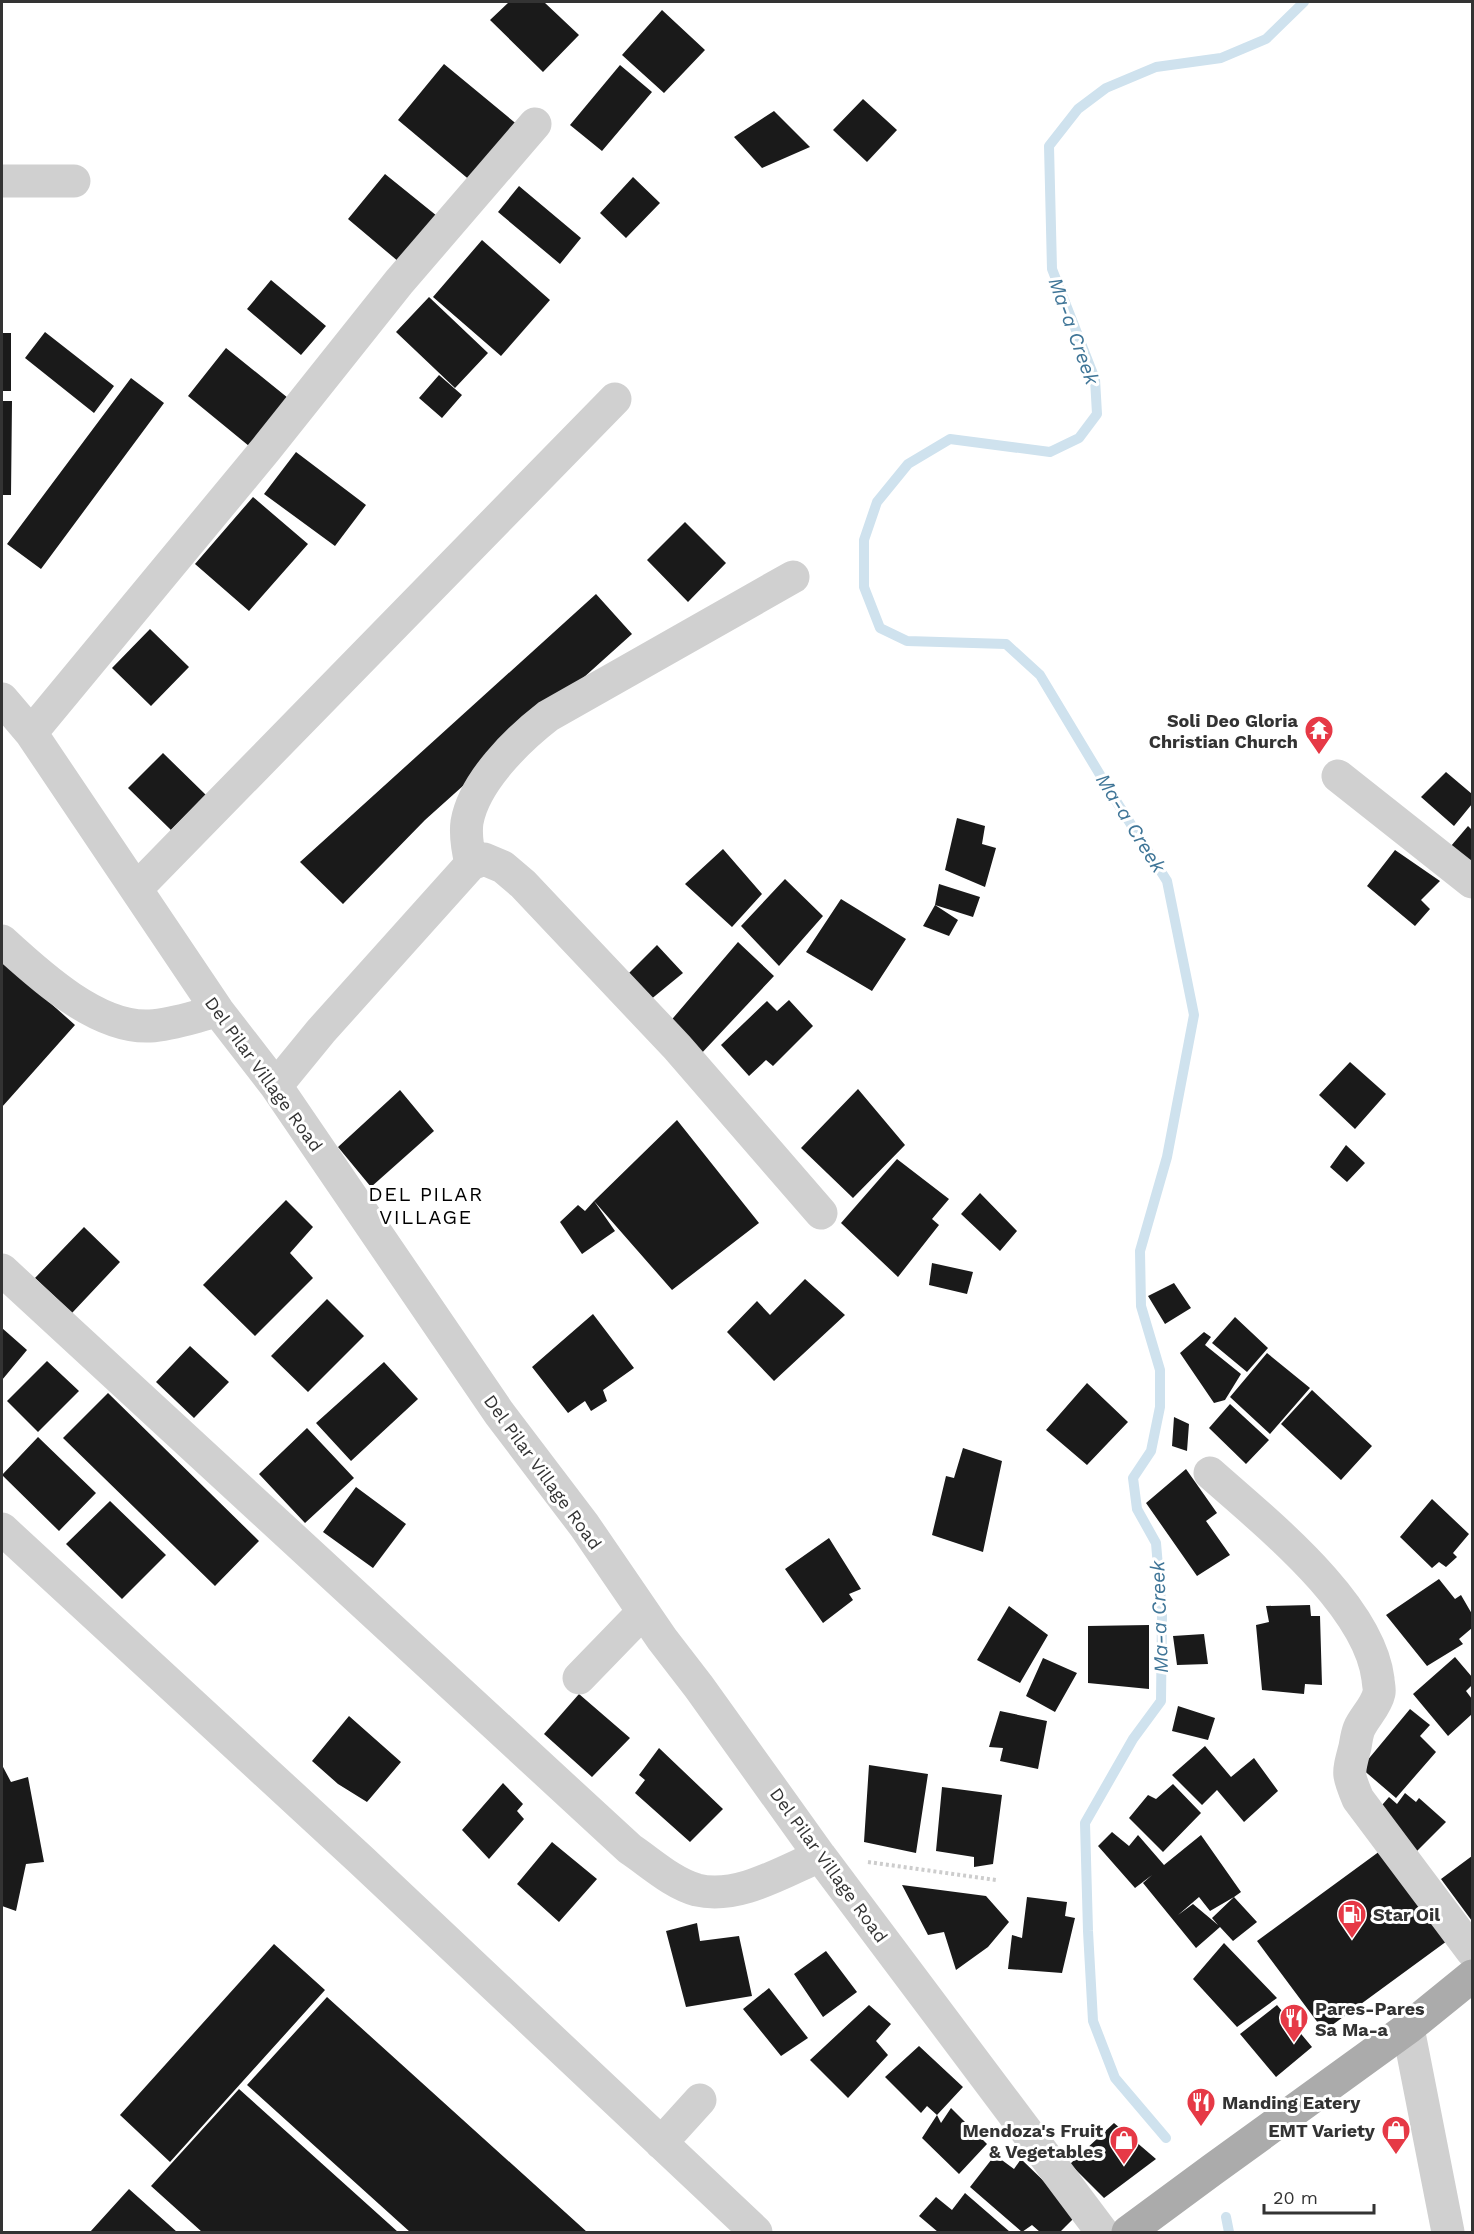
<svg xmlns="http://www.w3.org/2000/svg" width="1474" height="2234" viewBox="0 0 1474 2234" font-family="'Work Sans',sans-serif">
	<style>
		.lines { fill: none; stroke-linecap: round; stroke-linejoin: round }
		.stream { stroke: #cfe2ee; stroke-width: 10 }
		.building { fill: #1a1a1a; fill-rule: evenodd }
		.path { stroke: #cdcdcd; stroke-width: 4; stroke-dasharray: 3 3; stroke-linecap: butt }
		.minor { stroke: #d0d0d0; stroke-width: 33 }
		.major { stroke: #ababab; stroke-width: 33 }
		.labels { text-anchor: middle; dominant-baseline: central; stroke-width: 6; stroke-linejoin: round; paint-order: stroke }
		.poi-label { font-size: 18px; font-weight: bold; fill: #333; stroke: #fff; text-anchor: end }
		.street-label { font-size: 18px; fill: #333; stroke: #fff }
		.water-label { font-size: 20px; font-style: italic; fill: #3f7597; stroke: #fff }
		.neighbourhood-label { font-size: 20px; letter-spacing: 1.5px; fill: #000; stroke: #fff }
	</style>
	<rect width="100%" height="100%" fill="#fff"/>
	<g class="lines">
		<path class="stream" d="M 1166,2138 L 1115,2078 L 1093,2021 L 1088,1931 L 1085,1823 L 1133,1739 L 1161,1701 L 1162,1614 L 1156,1543 L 1137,1509 L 1133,1478 L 1151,1451 L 1160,1407 L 1160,1370 L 1141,1306 L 1140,1251 L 1167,1157 L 1194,1015 L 1167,881 L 1111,793 L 1040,675 L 1006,644 L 907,641 L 880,628 L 864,587 L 864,540 L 877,502 L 908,464 L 950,439 L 1050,452 L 1079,438 L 1097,414 L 1095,379 L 1052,269 L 1049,146 L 1078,109 L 1106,88 L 1156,67 L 1221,58 L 1266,39 L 1304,2
			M 1226,2217 L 1229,2232"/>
	</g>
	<path class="building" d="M 509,2 L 544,2 L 579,35 L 543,72 L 490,20 Z
		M 662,10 L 705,50 L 664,93 L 622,55 Z
		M 444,64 L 519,126 L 472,182 L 398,120 Z
		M 620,65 L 652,92 L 602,151 L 570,125 Z
		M 863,99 L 897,130 L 867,162 L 833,130 Z
		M 774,111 L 810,147 L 762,168 L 734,137 Z
		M 385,174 L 437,216 L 399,262 L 348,219 Z
		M 633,177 L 660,203 L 626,238 L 600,213 Z
		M 519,186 L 581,238 L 560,264 L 498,212 Z
		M 482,240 L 550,300 L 501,356 L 433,297 Z
		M 271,280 L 326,326 L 301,355 L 247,309 Z
		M 429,297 L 488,353 L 455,388 L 396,332 Z
		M 45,332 L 114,386 L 94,413 L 25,358 Z
		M 2,333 L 11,333 L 11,391 L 2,391 Z
		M 226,348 L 288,398 L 249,446 L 188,396 Z
		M 439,375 L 462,395 L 442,418 L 419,398 Z
		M 131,378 L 164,403 L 41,569 L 7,544 Z
		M 2,401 L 12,401 L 11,495 L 2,495 Z
		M 296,452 L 366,505 L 335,546 L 264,494 Z
		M 253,497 L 308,544 L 249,611 L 195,564 Z
		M 685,522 L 726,563 L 688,602 L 647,560 Z
		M 596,594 L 632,634 L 425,820 L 343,904 L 300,862 Z
		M 150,629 L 189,667 L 151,706 L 112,668 Z
		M 163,753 L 206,795 L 171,830 L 128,788 Z
		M 1446,772 L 1472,794 L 1472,804 L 1454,826 L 1421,797 Z
		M 957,818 L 985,826 L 982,844 L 996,848 L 985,887 L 945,870 Z
		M 1468,826 L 1472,830 L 1472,864 L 1451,846 Z
		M 723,849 L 762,894 L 732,927 L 685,884 Z
		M 1395,850 L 1440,881 L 1421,900 L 1430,909 L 1415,926 L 1367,886 Z
		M 785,879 L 823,916 L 779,966 L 741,926 Z
		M 939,884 L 980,897 L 973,917 L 935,905 Z
		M 841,899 L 906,939 L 872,991 L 806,952 Z
		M 935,905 L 958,920 L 949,936 L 923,926 Z
		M 738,942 L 774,976 L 699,1056 L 668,1024 Z
		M 657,945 L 683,973 L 644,1005 L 622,980 Z
		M 2,960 L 75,1025 L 2,1107 Z
		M 789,1000 L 813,1026 L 773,1066 L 766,1060 L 749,1076 L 721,1045 L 767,1001 L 777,1011 Z
		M 1350,1062 L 1386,1094 L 1355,1129 L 1319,1095 Z
		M 858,1089 L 905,1145 L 853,1198 L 801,1148 Z
		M 400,1090 L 434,1131 L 371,1187 L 338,1147 Z
		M 677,1120 L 759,1223 L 672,1290 L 594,1201 Z
		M 1346,1145 L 1365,1163 L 1347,1182 L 1330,1167 Z
		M 897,1159 L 949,1199 L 932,1219 L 939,1225 L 898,1277 L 841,1223 Z
		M 980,1193 L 1017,1231 L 1000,1251 L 961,1214 Z
		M 286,1200 L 313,1227 L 290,1253 L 313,1278 L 255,1336 L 203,1285 Z
		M 594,1201 L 615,1231 L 582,1254 L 560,1222 L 578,1205 L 585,1211 Z
		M 84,1227 L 120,1262 L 72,1313 L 35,1278 Z
		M 932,1263 L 973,1272 L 967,1294 L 929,1285 Z
		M 805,1279 L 845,1315 L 774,1381 L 727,1332 L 757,1301 L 770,1315 Z
		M 1174,1283 L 1191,1308 L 1165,1324 L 1148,1296 Z
		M 327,1299 L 364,1336 L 308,1392 L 271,1356 Z
		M 593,1314 L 634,1368 L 603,1390 L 607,1401 L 591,1411 L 585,1401 L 568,1413 L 532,1367 Z
		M 1235,1317 L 1268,1348 L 1247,1372 L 1212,1343 Z
		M 2,1328 L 27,1350 L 2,1380 Z
		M 1204,1332 L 1211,1337 L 1205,1345 L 1241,1374 L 1225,1400 L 1214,1403 L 1180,1353 Z
		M 190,1346 L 229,1382 L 194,1418 L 156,1382 Z
		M 1267,1353 L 1310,1388 L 1270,1434 L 1230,1397 Z
		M 47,1361 L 79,1391 L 38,1432 L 7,1401 Z
		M 384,1362 L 418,1399 L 351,1461 L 316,1423 Z
		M 1087,1383 L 1128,1422 L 1087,1465 L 1046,1430 Z
		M 1312,1390 L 1372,1446 L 1341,1480 L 1281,1424 Z
		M 108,1393 L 259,1541 L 215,1586 L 63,1438 Z
		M 1230,1404 L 1269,1440 L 1246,1464 L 1209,1428 Z
		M 1174,1417 L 1189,1424 L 1187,1451 L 1172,1446 Z
		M 307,1428 L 354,1478 L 305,1523 L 259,1474 Z
		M 38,1437 L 96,1493 L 59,1531 L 2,1475 Z
		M 963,1448 L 1002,1461 L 983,1552 L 932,1535 L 946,1476 L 954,1478 Z
		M 1186,1469 L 1217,1513 L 1206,1521 L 1230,1555 L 1197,1576 L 1146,1503 Z
		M 356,1487 L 406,1524 L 373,1568 L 323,1532 Z
		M 1432,1499 L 1469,1534 L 1453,1553 L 1457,1557 L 1446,1567 L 1439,1562 L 1432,1568 L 1400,1537 Z
		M 110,1501 L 166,1555 L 122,1599 L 66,1544 Z
		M 829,1538 L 861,1589 L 849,1594 L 853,1600 L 823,1623 L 785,1569 Z
		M 1439,1579 L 1455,1599 L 1461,1595 L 1472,1614 L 1472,1628 L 1459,1639 L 1463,1644 L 1427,1666 L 1386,1615 Z
		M 1310,1605 L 1311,1616 L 1320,1616 L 1322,1685 L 1305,1684 L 1304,1694 L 1262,1690 L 1256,1625 L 1269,1622 L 1266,1606 Z
		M 1009,1606 L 1048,1635 L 1020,1683 L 977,1660 Z
		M 1149,1625 L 1149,1689 L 1088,1683 L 1088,1626 Z
		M 1204,1634 L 1208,1664 L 1177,1665 L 1173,1636 Z
		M 1455,1657 L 1472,1677 L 1472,1685 L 1466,1691 L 1472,1699 L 1472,1714 L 1448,1736 L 1413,1694 Z
		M 1043,1658 L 1077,1673 L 1055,1712 L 1026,1696 Z
		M 579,1694 L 630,1738 L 592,1777 L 544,1734 Z
		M 1178,1706 L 1215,1718 L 1208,1740 L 1172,1731 Z
		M 1410,1709 L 1430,1725 L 1420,1736 L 1436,1752 L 1396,1798 L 1361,1768 Z
		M 1000,1711 L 1047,1721 L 1038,1769 L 1000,1761 L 1003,1748 L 989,1747 Z
		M 349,1716 L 401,1762 L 367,1802 L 338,1784 L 312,1761 Z
		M 1205,1746 L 1231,1777 L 1254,1758 L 1278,1791 L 1244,1822 L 1217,1790 L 1202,1805 L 1172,1775 Z
		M 659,1748 L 723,1809 L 690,1842 L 635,1793 L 645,1780 L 639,1775 Z
		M 2,1765 L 11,1782 L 28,1777 L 44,1862 L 26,1864 L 16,1911 L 2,1906 Z
		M 869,1765 L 928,1774 L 916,1853 L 864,1842 Z
		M 503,1783 L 523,1804 L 517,1811 L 524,1819 L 489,1859 L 462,1830 Z
		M 1173,1784 L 1201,1813 L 1163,1852 L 1129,1818 L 1148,1795 L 1156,1799 Z
		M 942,1787 L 1002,1795 L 993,1864 L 974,1867 L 974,1857 L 936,1851 Z
		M 1405,1793 L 1416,1802 L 1419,1798 L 1446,1822 L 1415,1853 L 1376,1812 L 1389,1797 L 1397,1804 Z
		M 1112,1832 L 1129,1846 L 1138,1835 L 1164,1865 L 1201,1835 L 1241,1892 L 1234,1897 L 1257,1922 L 1233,1941 L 1220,1927 L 1196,1948 L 1143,1883 L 1152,1875 L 1135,1888 L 1098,1846 ZM 1199,1897 L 1210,1911 L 1234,1897 L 1212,1918 L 1218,1925 L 1193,1904 L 1178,1915 Z
		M 552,1842 L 597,1879 L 559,1922 L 517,1884 Z
		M 1380,1851 L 1447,1941 L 1324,2031 L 1257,1941 Z
		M 1472,1856 L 1472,1921 L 1441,1879 Z
		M 902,1885 L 986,1896 L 1009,1922 L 988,1947 L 956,1970 L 944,1932 L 928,1935 Z
		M 1027,1897 L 1067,1902 L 1065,1916 L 1075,1918 L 1062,1973 L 1008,1969 L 1012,1935 L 1022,1938 Z
		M 697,1923 L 700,1941 L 739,1936 L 752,1996 L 686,2007 L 666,1931 Z
		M 1224,1943 L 1277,1998 L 1237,2027 L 1193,1979 Z
		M 274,1944 L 325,1990 L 170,2162 L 120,2115 Z
		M 826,1951 L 857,1992 L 823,2017 L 794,1974 Z
		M 769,1988 L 808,2038 L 781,2056 L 743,2009 Z
		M 327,1997 L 587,2232 L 410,2232 L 247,2085 Z
		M 869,2005 L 891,2024 L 876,2041 L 888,2055 L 848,2098 L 810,2060 Z
		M 1277,2005 L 1312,2047 L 1276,2077 L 1240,2034 Z
		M 919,2046 L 963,2087 L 937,2115 L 927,2106 L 921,2113 L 885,2077 Z
		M 239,2089 L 398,2232 L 202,2232 L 151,2186 Z
		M 951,2108 L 987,2144 L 959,2174 L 922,2138 L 937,2115 L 941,2123 Z
		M 1114,2123 L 1156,2159 L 1104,2198 L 1070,2164 Z
		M 995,2155 L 1014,2169 L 1021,2159 L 1053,2190 L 1073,2219 L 1060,2232 L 1040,2232 L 1032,2225 L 1022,2232 L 970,2187 Z
		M 129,2189 L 177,2232 L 90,2232 Z
		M 965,2193 L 1010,2232 L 938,2232 L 919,2216 L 936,2197 L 952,2210 Z"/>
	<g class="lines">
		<path class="path" d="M 868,1862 L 996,1880"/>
		<path class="minor" d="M 2,181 L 74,181
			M 2,699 L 31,733 L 218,1011 L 276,1086 L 499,1413 L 584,1525 L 662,1639 L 699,1687 L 820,1856 L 1102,2232
			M 31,733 L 266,449 L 399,282 L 535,124
			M 1338,776 L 1472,882
			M 471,864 C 468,851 465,836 467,822 C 474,782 517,740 548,716 L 793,577
			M 136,889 L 615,399
			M 2,941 C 38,974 97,1029 150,1026 C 172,1025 196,1016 218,1011
			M 276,1086 L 321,1031 L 471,864 L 484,859 L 503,867 L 523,884 L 677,1047 L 821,1213
			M 2,1270 L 630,1849 C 651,1863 672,1883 697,1890 C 738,1900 784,1871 820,1856
			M 1210,1473 C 1265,1522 1369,1604 1378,1679 C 1378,1683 1380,1689 1379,1693 C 1376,1707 1364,1717 1359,1729 C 1357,1734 1356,1741 1355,1747 C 1348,1774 1347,1773 1358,1799 L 1472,1951
			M 2,1529 L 361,1860 L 756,2232
			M 579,1678 L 643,1612
			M 1408,2028 L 1448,2232
			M 661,2143 L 700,2100"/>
		<path class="major" d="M 1128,2232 L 1212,2170 L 1408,2028 L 1472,1976"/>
	</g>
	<defs>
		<g id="temple-pin" transform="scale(1.5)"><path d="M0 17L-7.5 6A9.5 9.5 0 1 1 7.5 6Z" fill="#e63946" stroke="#fff"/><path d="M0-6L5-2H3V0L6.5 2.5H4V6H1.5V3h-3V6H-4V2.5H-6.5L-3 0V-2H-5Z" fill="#fff"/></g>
		<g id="fuel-pin" transform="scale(1.5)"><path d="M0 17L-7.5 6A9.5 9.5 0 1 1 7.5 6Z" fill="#e63946" stroke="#fff"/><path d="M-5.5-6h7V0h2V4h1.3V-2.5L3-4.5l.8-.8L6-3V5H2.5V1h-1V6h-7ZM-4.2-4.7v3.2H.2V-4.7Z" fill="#fff"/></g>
		<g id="restaurant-pin" transform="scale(1.5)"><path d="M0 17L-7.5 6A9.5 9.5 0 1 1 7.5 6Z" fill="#e63946" stroke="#fff"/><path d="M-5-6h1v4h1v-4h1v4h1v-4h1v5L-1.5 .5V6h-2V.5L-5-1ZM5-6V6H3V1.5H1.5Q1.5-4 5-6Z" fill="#fff"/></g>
		<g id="shop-pin" transform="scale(1.5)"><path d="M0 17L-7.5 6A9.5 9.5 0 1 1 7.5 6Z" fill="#e63946" stroke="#fff"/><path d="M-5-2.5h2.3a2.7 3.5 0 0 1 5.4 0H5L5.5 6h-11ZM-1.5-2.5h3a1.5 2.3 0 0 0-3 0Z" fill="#fff"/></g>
	</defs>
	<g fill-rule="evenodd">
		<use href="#temple-pin" x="1319" y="730"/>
		<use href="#fuel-pin" x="1352" y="1914"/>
		<use href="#restaurant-pin" x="1294" y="2018"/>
		<use href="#restaurant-pin" x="1201" y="2102"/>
		<use href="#shop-pin" x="1396" y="2130"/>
		<use href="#shop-pin" x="1124" y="2140"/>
	</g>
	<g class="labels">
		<g class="poi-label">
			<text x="1298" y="720">Soli Deo Gloria<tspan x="1298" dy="21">Christian Church</tspan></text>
			<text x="1373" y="1914" text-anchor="start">Star Oil</text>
			<text x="1315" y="2008" text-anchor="start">Pares-Pares<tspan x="1315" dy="21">Sa Ma-a</tspan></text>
			<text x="1222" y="2102" text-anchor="start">Manding Eatery</text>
			<text x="1103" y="2130">Mendoza's Fruit<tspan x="1103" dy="21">&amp; Vegetables</tspan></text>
			<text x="1375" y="2130">EMT Variety</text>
		</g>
		<g class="street-label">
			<text transform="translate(264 1074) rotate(54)">Del Pilar Village Road</text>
			<text transform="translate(543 1472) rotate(54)">Del Pilar Village Road</text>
			<text transform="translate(829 1865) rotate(54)">Del Pilar Village Road</text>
		</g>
		<g class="water-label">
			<text transform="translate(1074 331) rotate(70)">Ma-a Creek</text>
			<text transform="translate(1131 823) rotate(58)">Ma-a Creek</text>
			<text transform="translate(1159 1617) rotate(-92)">Ma-a Creek</text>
		</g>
		<g class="neighbourhood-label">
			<text x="426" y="1194">DEL PILAR<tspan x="426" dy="23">VILLAGE</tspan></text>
		</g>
	</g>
	<rect width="1474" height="2234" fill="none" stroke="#333333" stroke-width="6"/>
	<path d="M1264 2204v9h110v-9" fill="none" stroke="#333333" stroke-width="3"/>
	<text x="1273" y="2204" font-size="18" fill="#333333" stroke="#ffffff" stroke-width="4.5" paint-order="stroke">20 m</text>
</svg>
